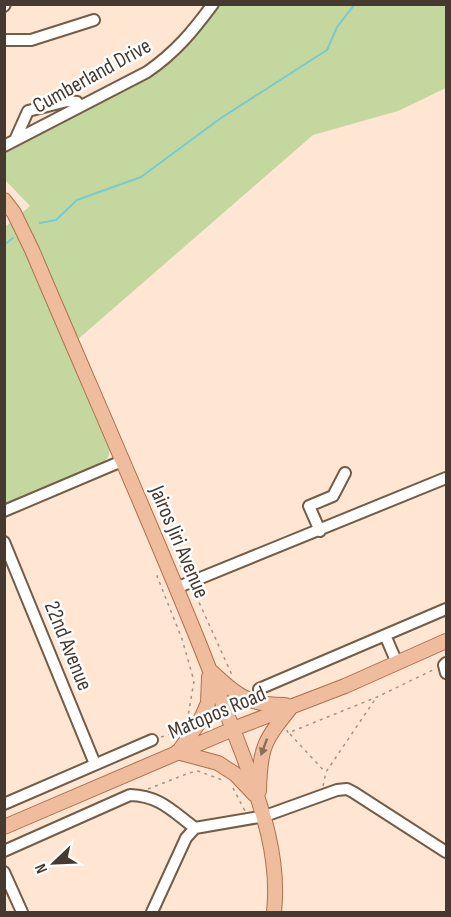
<svg xmlns="http://www.w3.org/2000/svg" width="451" height="917" viewBox="0 0 451 917" font-family="'Sofia Sans Condensed',sans-serif">
	<style>
		.green { fill: #c4d79e }
		.lines { fill: none; stroke-linecap: round; stroke-linejoin: round }
		.stream { stroke: #77cbd0; stroke-width: 2 }
		.minor-casing { stroke: #755c47; stroke-width: 14 }
		.major-casing { stroke: #ad714c; stroke-width: 16 }
		.path { stroke: #a59385; stroke-width: 1.5; stroke-dasharray: 3 4.5; stroke-linecap: butt }
		.minor { stroke: #fff; stroke-width: 10 }
		.major { stroke: #efbc9d; stroke-width: 14 }
		.oneway { fill: #8a6e5c }
		.labels { text-anchor: middle; dominant-baseline: central; stroke-width: 5; stroke-linejoin: round; paint-order: stroke }
		.street-label { font-size: 22px; fill: #463a30; stroke: #fff }
	</style>
	<rect width="100%" height="100%" fill="#fee6d3"/>
	<path class="green" d="M 220,5 L 446,5 L 446,88 L 398,111 L 313,135 L 69,347 L 111,447 L 108,457 L 100,467 L 5,507 L 4,228 L 30,206 L 5,180 L 5,153 L 169,61 L 191,41 Z"/>
	<g class="lines">
		<path class="stream" d="M 40,223 L 56,220 L 77,200 L 141,177 L 221,118 L 327,50 L 337,27 L 355,4
			M 4,245 L 13,238"/>
		<g class="minor-casing">
			<path id="minor" d="M 4,6 L 5,4
				M 4,40 L 31,40 L 94,20
				M 15,140 L 28,111 L 67,101 L 77,102 L 80,106
				M 4,146 L 147,72 C 176,52 193,31 213,4
				M 4,511 L 122,461
				M 320,531 L 309,506 L 333,496 L 345,473
				M 4,542 L 95,764
				M 176,588 L 446,478
				M 385,635 L 397,663
				M 446,663 L 444,665 L 446,673
				M 259,689 L 446,609
				M 4,804 L 152,740
				M 4,851 L 130,795 C 160,796 172,811 195,828
				M 4,872 L 22,912
				M 152,912 L 186,838 L 195,828 L 265,816 L 337,790 L 347,789 L 353,792 L 446,852"/>
		</g>
		<g class="major-casing">
			<path id="major" d="M 4,200 L 14,213 L 32,250 C 88,382 147,514 201,648 C 215,684 230,721 244,758 C 262,808 280,858 274,912
				M 212,672 C 237,696 249,705 285,705
				M 179,751 L 200,721 L 208,703 L 209,677
				M 177,752 L 218,763 L 235,774 L 255,795
				M 259,791 C 260,746 264,741 292,706
				M 4,827 L 233,729 L 345,686 L 446,641"/>
		</g>
		<path class="path" d="M 179,565 L 180,565 L 186,574
			M 158,576 L 157,576 L 182,639 L 194,681 L 187,722
			M 193,589 L 232,675
			M 287,730 L 288,733 L 377,697 L 435,669
			M 290,734 L 325,772
			M 161,737 L 180,731
			M 323,786 L 326,772 L 376,698
			M 233,788 L 245,811
			M 148,789 L 189,773 L 198,771 L 225,781"/>
		<use href="#minor" class="minor"/>
		<use href="#major" class="major"/>
	</g>
	<defs><path id="oneway-solid" d="M-6-.8H1V-3.2L6.5 0L1 3.2V.8H-6Z" transform="scale(1.5)"/></defs>
	<use class="oneway" href="#oneway-solid" transform="translate(264 747) rotate(110)"/>
	<g class="labels">
		<g class="street-label">
			<text transform="translate(92 76) rotate(-29)">Cumberland Drive</text>
			<text transform="translate(179 542) rotate(67)">Jairos Jiri Avenue</text>
			<text transform="translate(68 646) rotate(68)">22nd Avenue</text>
			<text transform="translate(217 713) rotate(-23)">Matopos Road</text>
		</g>
	</g>
	<rect width="451" height="917" fill="none" stroke="#463a30" stroke-width="12"/>
	<g transform="translate(54 863) rotate(247)" stroke="#ffffff" stroke-width="4.5" paint-order="stroke">
	<path d="M0-4.5L10 22L0 15L-10 22Z" fill="#463a30"/>
	<text y="-9" font-size="16" font-weight="bold" text-anchor="middle" fill="#463a30">N</text>
	</g>
</svg>
